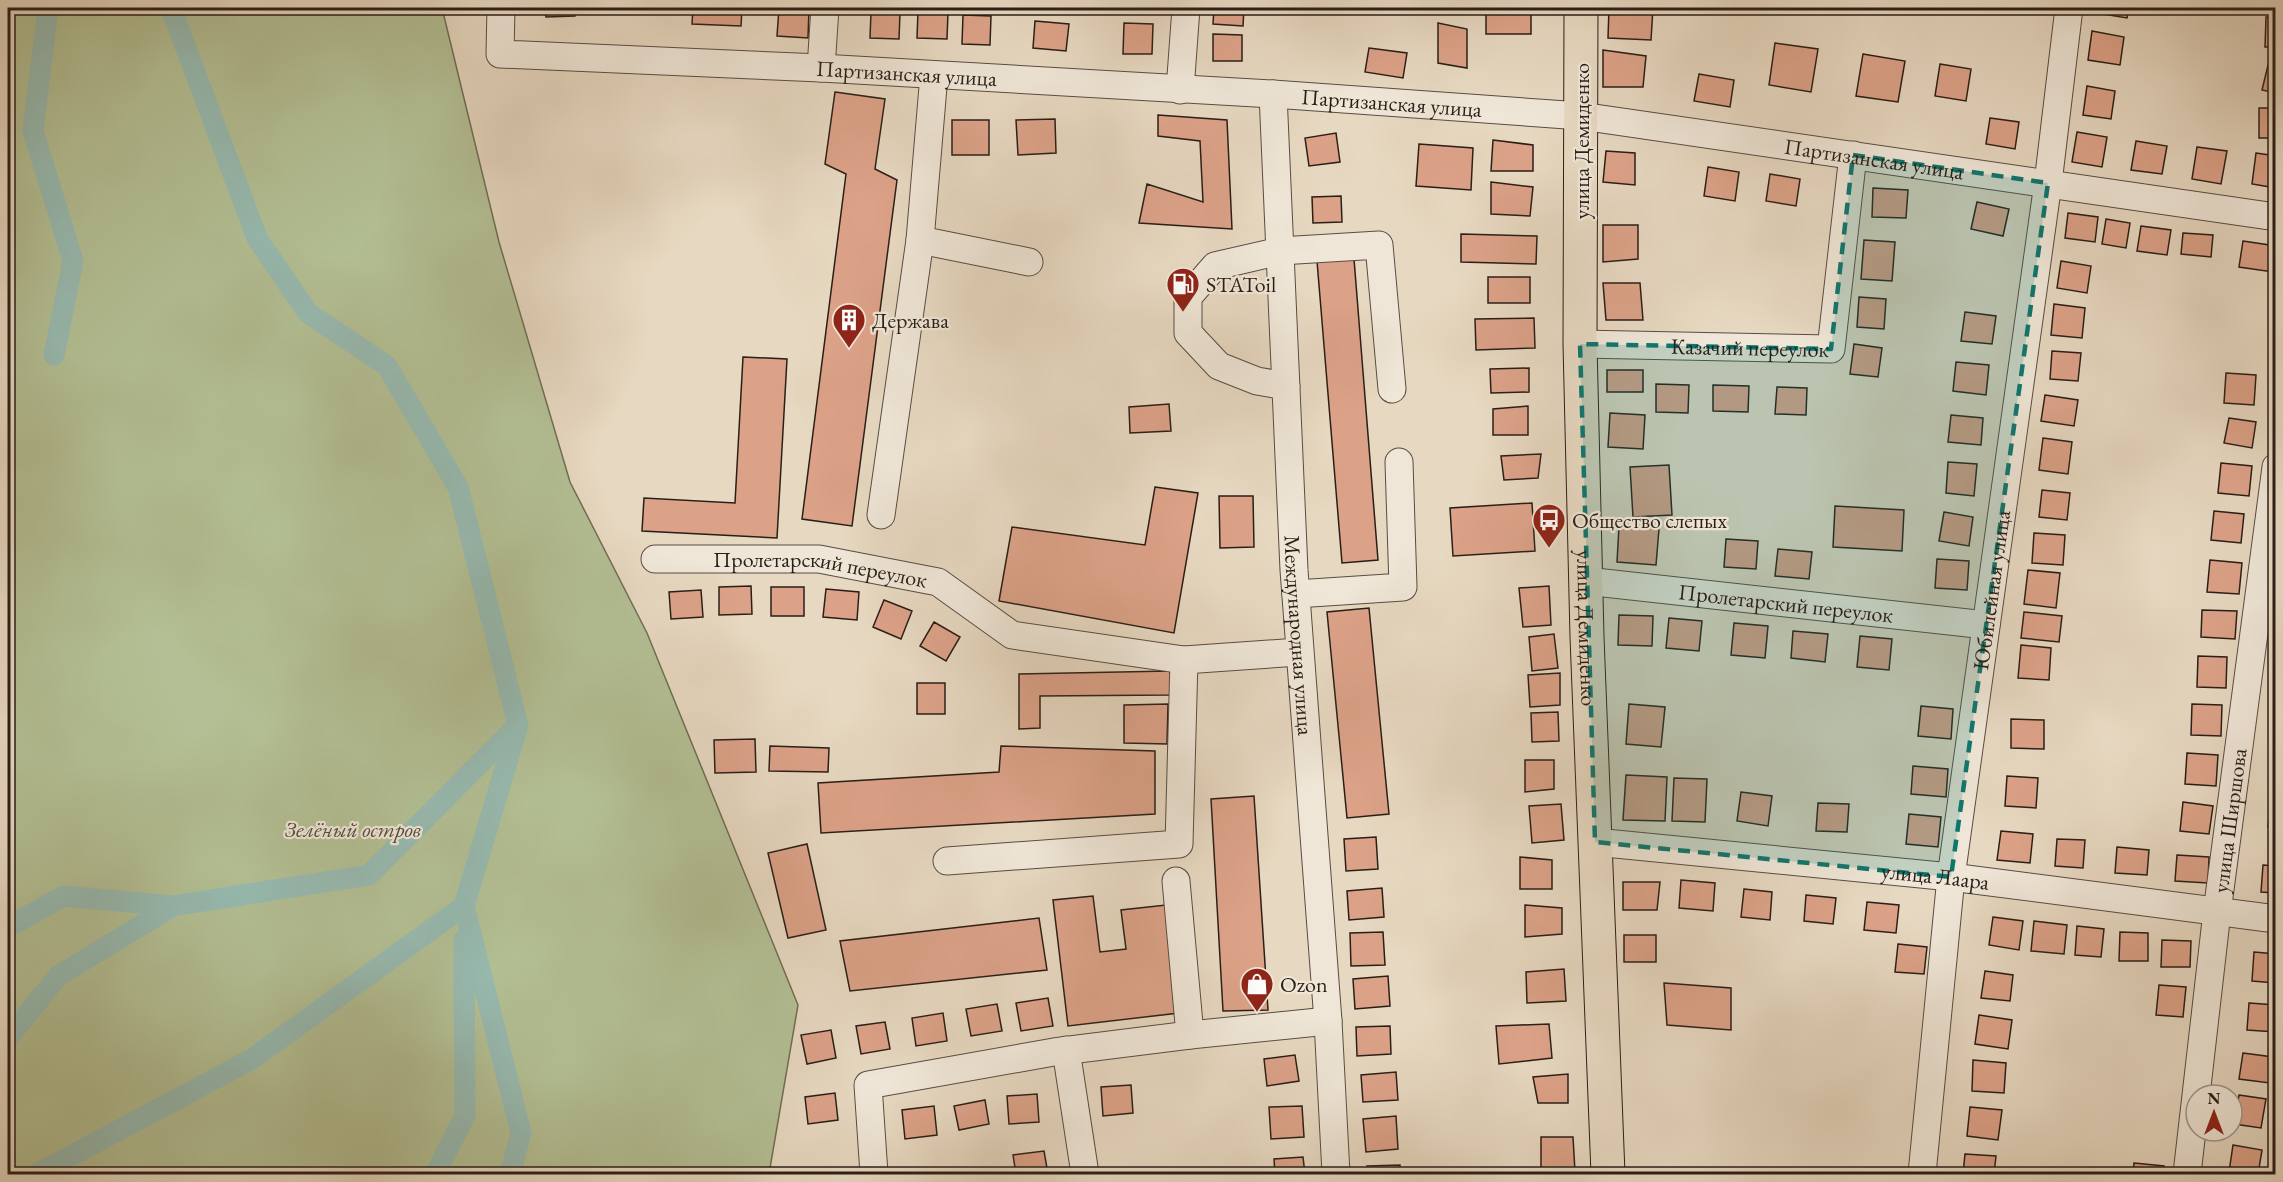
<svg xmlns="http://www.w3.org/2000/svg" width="2283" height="1182" viewBox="0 0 2283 1182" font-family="'EB Garamond',serif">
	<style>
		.green { fill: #b3bf94; stroke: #6e6e56; stroke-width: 1.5 }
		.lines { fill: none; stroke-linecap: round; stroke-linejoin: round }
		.canal { stroke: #97bab0; stroke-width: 21 }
		.building { fill: #dca288; stroke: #2a1e18; stroke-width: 1.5 }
		.minor-casing { stroke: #594c42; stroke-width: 29 }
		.major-casing { stroke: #2a1e18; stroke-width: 35 }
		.minor { stroke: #efe6d7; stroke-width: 27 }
		.major { stroke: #e7d8c1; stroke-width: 33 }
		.marked { fill: #0f766e; fill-opacity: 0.2; stroke: #0f766e; stroke-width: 4.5; stroke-dasharray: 12 8; stroke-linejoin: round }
		.labels { text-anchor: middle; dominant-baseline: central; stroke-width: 4.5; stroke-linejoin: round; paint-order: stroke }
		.street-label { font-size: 22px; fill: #2a1e18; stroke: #efe6d7 }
		.poi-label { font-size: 22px; fill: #2a1e18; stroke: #efe6d7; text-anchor: start }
		.park-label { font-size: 22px; font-style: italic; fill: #534e3d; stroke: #efe6d7 }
	</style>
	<rect width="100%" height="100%" fill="#e7d8c1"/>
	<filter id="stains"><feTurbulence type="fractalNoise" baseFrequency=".00333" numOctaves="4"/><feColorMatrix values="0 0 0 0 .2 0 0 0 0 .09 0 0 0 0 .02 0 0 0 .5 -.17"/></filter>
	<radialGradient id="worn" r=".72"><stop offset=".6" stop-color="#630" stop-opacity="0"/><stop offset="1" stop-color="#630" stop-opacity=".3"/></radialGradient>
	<path class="green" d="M 8,8 L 442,8 L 499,242 L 570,482 L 647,633 L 798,1005 L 769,1174 L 8,1174 Z"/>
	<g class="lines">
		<path class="canal" d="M 48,8 L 33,131 L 73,261 L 54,355
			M 171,8 L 257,238 L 308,313 L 387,366 L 458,487 L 518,725 L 464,906 L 521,1133 L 510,1174
			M 8,927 L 64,896 L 173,906
			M 8,1038 L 58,976 L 173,906 L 369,875 L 515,728
			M 37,1174 L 252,1059 L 464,906
			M 435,1174 L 465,1116 L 464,940"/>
	</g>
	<path class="building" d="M 545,8 L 575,8 L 575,16 L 546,17 Z
		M 693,8 L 742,8 L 741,26 L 692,24 Z
		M 779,8 L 809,8 L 808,38 L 777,36 Z
		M 1214,8 L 1244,8 L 1243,26 L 1213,24 Z
		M 1486,8 L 1531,9 L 1531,34 L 1486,34 Z
		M 1609,8 L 1653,8 L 1651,40 L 1608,38 Z
		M 2097,8 L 2129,8 L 2127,18 L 2096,13 Z
		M 918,11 L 948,12 L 947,39 L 917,38 Z
		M 871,12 L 900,13 L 899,39 L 870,38 Z
		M 963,15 L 991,16 L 990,45 L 962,44 Z
		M 2266,17 L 2276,17 L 2276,47 L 2265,47 Z
		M 1035,21 L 1069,24 L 1066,51 L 1033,48 Z
		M 1124,23 L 1153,24 L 1152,54 L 1123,54 Z
		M 1438,23 L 1467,29 L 1467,68 L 1438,63 Z
		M 2092,31 L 2124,37 L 2120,65 L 2088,60 Z
		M 1213,34 L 1242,35 L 1242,61 L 1213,61 Z
		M 1775,43 L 1818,49 L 1811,92 L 1769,85 Z
		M 1369,48 L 1407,53 L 1403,78 L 1365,72 Z
		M 1603,50 L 1646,56 L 1643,87 L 1603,87 Z
		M 1863,54 L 1905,61 L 1898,102 L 1856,96 Z
		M 2269,61 L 2276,62 L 2276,93 L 2262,90 Z
		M 1940,64 L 1971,69 L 1966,101 L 1935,96 Z
		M 1699,74 L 1734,80 L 1730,107 L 1694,101 Z
		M 2087,86 L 2115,91 L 2111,119 L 2083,115 Z
		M 835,92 L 885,99 L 875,169 L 897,180 L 852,526 L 802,519 L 846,174 L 825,164 Z
		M 2259,108 L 2276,108 L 2276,138 L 2259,138 Z
		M 1158,115 L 1227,120 L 1232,229 L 1139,223 L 1147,184 L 1203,202 L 1200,141 L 1158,136 Z
		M 1990,118 L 2019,122 L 2015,149 L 1986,144 Z
		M 1055,119 L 1056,153 L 1018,155 L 1016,120 Z
		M 952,120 L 989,120 L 989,155 L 952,155 Z
		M 2077,132 L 2107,137 L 2102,167 L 2072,162 Z
		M 1336,133 L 1340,162 L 1309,166 L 1305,138 Z
		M 1493,140 L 1533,145 L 1533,171 L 1491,171 Z
		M 2136,141 L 2167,146 L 2162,174 L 2131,170 Z
		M 1419,144 L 1473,148 L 1471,190 L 1416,186 Z
		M 2197,147 L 2227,151 L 2221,184 L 2192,179 Z
		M 1606,151 L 1635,153 L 1635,185 L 1603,182 Z
		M 2256,153 L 2276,156 L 2276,188 L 2252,184 Z
		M 1708,167 L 1739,172 L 1735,201 L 1704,196 Z
		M 1770,174 L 1800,179 L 1796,206 L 1766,201 Z
		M 1491,182 L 1533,187 L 1530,216 L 1491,214 Z
		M 1873,188 L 1908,190 L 1906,218 L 1872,217 Z
		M 1341,196 L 1342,222 L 1313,223 L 1312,197 Z
		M 1977,202 L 2009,209 L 2003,236 L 1971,229 Z
		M 2068,213 L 2098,217 L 2095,242 L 2065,238 Z
		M 2106,219 L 2130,223 L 2126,248 L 2102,244 Z
		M 1603,225 L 1638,225 L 1638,259 L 1603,262 Z
		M 2141,226 L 2171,230 L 2167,255 L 2137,251 Z
		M 2183,233 L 2213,235 L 2211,257 L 2181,254 Z
		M 1461,234 L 1537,236 L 1536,264 L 1461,262 Z
		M 1864,240 L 1895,242 L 1892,281 L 1861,279 Z
		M 2243,241 L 2276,246 L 2273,272 L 2239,267 Z
		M 1354,259 L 1378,560 L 1342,563 L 1317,261 Z
		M 2061,261 L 2091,266 L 2087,293 L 2057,288 Z
		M 1488,277 L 1530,277 L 1530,303 L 1488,303 Z
		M 1603,283 L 1640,283 L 1643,320 L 1606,320 Z
		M 1859,297 L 1886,299 L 1884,329 L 1857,327 Z
		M 2054,304 L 2085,308 L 2082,338 L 2051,335 Z
		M 1965,312 L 1996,316 L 1992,344 L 1961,341 Z
		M 1534,318 L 1535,348 L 1476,350 L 1475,319 Z
		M 1854,344 L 1882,348 L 1878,377 L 1850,374 Z
		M 2052,351 L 2081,353 L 2078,381 L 2050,379 Z
		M 743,357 L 787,359 L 777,538 L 642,531 L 644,498 L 735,503 Z
		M 1956,362 L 1989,365 L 1986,395 L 1953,391 Z
		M 1529,368 L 1529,392 L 1491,393 L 1490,369 Z
		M 1607,370 L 1643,370 L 1643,392 L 1607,392 Z
		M 2226,373 L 2256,375 L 2254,405 L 2224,403 Z
		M 1656,384 L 1689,385 L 1688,413 L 1656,412 Z
		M 1713,385 L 1749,386 L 1748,412 L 1713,411 Z
		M 1777,387 L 1807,388 L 1806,415 L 1775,414 Z
		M 2045,395 L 2078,400 L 2074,426 L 2041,421 Z
		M 1169,404 L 1171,431 L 1130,433 L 1129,407 Z
		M 1528,406 L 1528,435 L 1493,435 L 1493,409 Z
		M 1610,413 L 1645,415 L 1643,449 L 1608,447 Z
		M 1951,415 L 1983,418 L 1981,445 L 1948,442 Z
		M 2229,418 L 2256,422 L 2252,448 L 2224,443 Z
		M 2043,438 L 2072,442 L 2068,474 L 2039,470 Z
		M 1541,454 L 1538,478 L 1504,480 L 1501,456 Z
		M 1948,462 L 1977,464 L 1974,496 L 1946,493 Z
		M 2221,463 L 2252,466 L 2249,496 L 2218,493 Z
		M 1669,465 L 1672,515 L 1633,517 L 1630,467 Z
		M 1155,487 L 1198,493 L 1174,633 L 999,601 L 1012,527 L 1145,545 Z
		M 2042,490 L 2070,493 L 2067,520 L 2039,517 Z
		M 1219,496 L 1253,496 L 1254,547 L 1220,548 Z
		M 1532,503 L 1535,551 L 1453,556 L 1450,508 Z
		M 1835,506 L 1904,510 L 1902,551 L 1833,547 Z
		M 2214,511 L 2244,514 L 2241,543 L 2211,540 Z
		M 1944,512 L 1973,517 L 1969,546 L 1939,541 Z
		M 1619,526 L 1659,529 L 1656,565 L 1617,562 Z
		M 2034,533 L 2065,535 L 2063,565 L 2032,563 Z
		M 1726,539 L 1758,541 L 1756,569 L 1724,567 Z
		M 1778,549 L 1812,552 L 1809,579 L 1775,576 Z
		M 1937,559 L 1969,561 L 1967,590 L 1935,588 Z
		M 2210,560 L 2242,563 L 2239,594 L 2207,592 Z
		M 2028,570 L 2060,573 L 2056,608 L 2024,604 Z
		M 751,586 L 752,614 L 719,615 L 719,587 Z
		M 1549,586 L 1551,625 L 1523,627 L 1519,588 Z
		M 771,587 L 804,587 L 804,616 L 771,616 Z
		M 826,589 L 859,592 L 857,620 L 823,617 Z
		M 701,590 L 703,617 L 671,619 L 669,592 Z
		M 884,600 L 912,611 L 901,639 L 873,627 Z
		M 1369,608 L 1389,814 L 1347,818 L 1327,612 Z
		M 2202,610 L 2237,611 L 2235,639 L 2201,637 Z
		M 2024,612 L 2062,616 L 2059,642 L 2021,638 Z
		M 1619,615 L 1653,616 L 1652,646 L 1618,645 Z
		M 1669,618 L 1702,621 L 1699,651 L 1666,648 Z
		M 934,622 L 960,637 L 946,661 L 920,646 Z
		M 1734,623 L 1768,626 L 1765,658 L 1731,655 Z
		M 1793,631 L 1828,634 L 1825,662 L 1791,658 Z
		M 1554,634 L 1558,668 L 1532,671 L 1529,637 Z
		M 1860,636 L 1892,639 L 1889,670 L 1857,667 Z
		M 2021,645 L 2051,648 L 2049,680 L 2018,678 Z
		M 2198,656 L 2227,657 L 2226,688 L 2197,687 Z
		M 1170,671 L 1170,695 L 1040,696 L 1040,728 L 1019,729 L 1019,674 Z
		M 1560,673 L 1560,705 L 1530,707 L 1528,675 Z
		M 917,683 L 945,683 L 945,714 L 917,714 Z
		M 1168,704 L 1167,744 L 1124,743 L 1124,705 Z
		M 1629,704 L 1665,707 L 1661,747 L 1626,744 Z
		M 2192,704 L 2222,705 L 2221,736 L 2191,735 Z
		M 1921,706 L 1953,709 L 1951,739 L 1918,736 Z
		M 1558,712 L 1559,741 L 1532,742 L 1531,713 Z
		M 2011,719 L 2044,720 L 2044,749 L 2011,748 Z
		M 755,739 L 756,772 L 715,773 L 714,740 Z
		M 770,746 L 829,748 L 828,772 L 769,771 Z
		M 1001,746 L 1155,751 L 1155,814 L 821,833 L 818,783 L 999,772 Z
		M 2187,753 L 2218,755 L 2216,786 L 2185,784 Z
		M 1525,760 L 1554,760 L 1554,789 L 1525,792 Z
		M 1913,766 L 1948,769 L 1946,797 L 1911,794 Z
		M 1626,775 L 1667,777 L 1665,821 L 1623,820 Z
		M 2007,776 L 2038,778 L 2036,808 L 2005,806 Z
		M 1674,778 L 1707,779 L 1705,822 L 1672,821 Z
		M 1741,792 L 1772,796 L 1768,826 L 1737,821 Z
		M 1254,796 L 1268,1010 L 1223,1011 L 1211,799 Z
		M 2271,798 L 2276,799 L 2276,828 L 2268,827 Z
		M 2183,802 L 2213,806 L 2209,834 L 2180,831 Z
		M 1818,803 L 1849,804 L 1847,832 L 1816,831 Z
		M 1561,804 L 1564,840 L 1532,843 L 1529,806 Z
		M 1909,814 L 1941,817 L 1938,847 L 1906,844 Z
		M 2001,831 L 2033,834 L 2030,863 L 1997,860 Z
		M 1376,837 L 1378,869 L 1346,871 L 1344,839 Z
		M 2057,839 L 2085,840 L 2083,868 L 2055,866 Z
		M 807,844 L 826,930 L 788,938 L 768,853 Z
		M 2117,847 L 2149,850 L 2147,875 L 2115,873 Z
		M 2177,855 L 2209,857 L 2208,883 L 2175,881 Z
		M 1520,857 L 1552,860 L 1552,889 L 1520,889 Z
		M 2263,865 L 2276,866 L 2276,893 L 2261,892 Z
		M 1681,880 L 1715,883 L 1713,911 L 1679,908 Z
		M 1623,882 L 1660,882 L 1657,910 L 1623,910 Z
		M 1382,888 L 1384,917 L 1349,920 L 1347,891 Z
		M 1744,889 L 1772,892 L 1770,920 L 1741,917 Z
		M 1806,895 L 1836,898 L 1833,924 L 1804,921 Z
		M 1093,896 L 1100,952 L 1126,949 L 1121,910 L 1166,905 L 1179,1013 L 1068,1026 L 1053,900 Z
		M 1867,902 L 1899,905 L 1896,933 L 1864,930 Z
		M 1525,905 L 1562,908 L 1562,934 L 1525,937 Z
		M 1993,917 L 2023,921 L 2019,950 L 1989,945 Z
		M 1039,918 L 1047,970 L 850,991 L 840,941 Z
		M 2034,921 L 2067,925 L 2064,954 L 2031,951 Z
		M 2077,926 L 2104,929 L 2101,957 L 2075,955 Z
		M 1383,932 L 1385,965 L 1351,966 L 1350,933 Z
		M 2120,932 L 2148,933 L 2148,961 L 2119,961 Z
		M 1624,935 L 1656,935 L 1656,962 L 1624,962 Z
		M 2162,940 L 2191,941 L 2190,967 L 2161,967 Z
		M 1898,944 L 1927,947 L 1924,974 L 1895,972 Z
		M 2254,952 L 2276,954 L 2276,983 L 2252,981 Z
		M 1564,969 L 1566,1001 L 1527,1003 L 1526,972 Z
		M 1985,971 L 2013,975 L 2010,1001 L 1981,998 Z
		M 1388,976 L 1390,1006 L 1355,1009 L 1353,979 Z
		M 1664,983 L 1731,988 L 1731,1030 L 1667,1025 Z
		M 2159,985 L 2186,987 L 2183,1017 L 2156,1015 Z
		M 1048,998 L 1053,1026 L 1021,1031 L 1016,1003 Z
		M 2249,1003 L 2276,1005 L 2276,1032 L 2247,1030 Z
		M 997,1004 L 1002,1031 L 971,1036 L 966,1009 Z
		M 943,1013 L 947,1041 L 916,1046 L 912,1018 Z
		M 1979,1015 L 2012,1020 L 2008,1049 L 1975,1044 Z
		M 885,1022 L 890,1049 L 861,1054 L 856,1026 Z
		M 1549,1024 L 1552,1058 L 1499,1064 L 1496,1026 Z
		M 1390,1026 L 1391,1054 L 1357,1056 L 1356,1027 Z
		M 831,1030 L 836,1058 L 807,1064 L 801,1035 Z
		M 2243,1053 L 2273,1057 L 2270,1083 L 2239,1079 Z
		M 1295,1055 L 1299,1081 L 1267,1086 L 1264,1059 Z
		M 1973,1060 L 2006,1063 L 2004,1093 L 1972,1091 Z
		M 1396,1072 L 1398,1100 L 1363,1102 L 1361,1075 Z
		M 1568,1074 L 1568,1103 L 1538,1103 L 1533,1077 Z
		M 1131,1085 L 1133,1113 L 1103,1116 L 1101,1087 Z
		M 835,1093 L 838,1120 L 808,1124 L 805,1097 Z
		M 1037,1094 L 1039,1122 L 1009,1124 L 1007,1096 Z
		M 2239,1095 L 2266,1099 L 2261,1128 L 2234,1124 Z
		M 985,1100 L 989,1124 L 959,1130 L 954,1106 Z
		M 934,1106 L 937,1135 L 905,1139 L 902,1110 Z
		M 1302,1106 L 1304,1137 L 1271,1139 L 1269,1107 Z
		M 1970,1107 L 2002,1110 L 1998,1140 L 1967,1136 Z
		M 1396,1116 L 1398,1149 L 1366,1152 L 1363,1119 Z
		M 1541,1137 L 1573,1137 L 1575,1172 L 1541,1172 Z
		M 2233,1145 L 2262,1150 L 2258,1174 L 2229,1172 Z
		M 1044,1151 L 1048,1174 L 1016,1174 L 1013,1155 Z
		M 1965,1154 L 1996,1156 L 1994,1174 L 1963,1174 Z
		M 1303,1157 L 1305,1174 L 1275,1174 L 1274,1159 Z
		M 2134,1163 L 2164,1166 L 2163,1174 L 2133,1174 Z
		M 1400,1165 L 1400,1174 L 1367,1174 L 1367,1166 Z"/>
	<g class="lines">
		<g class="minor-casing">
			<g id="minor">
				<path id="s1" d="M 501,8 L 500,54 L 821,68 L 1273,94 L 1581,116 L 2276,217"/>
				<path d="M 821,68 L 825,8"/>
				<path d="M 1180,90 L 1186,8"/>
				<path id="s2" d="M 1273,94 L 1294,570 L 1328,1021 L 1336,1174"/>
				<path d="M 920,240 L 1029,262"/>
				<path id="s3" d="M 1580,344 L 1831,349 L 1853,155"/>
				<path d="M 1286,386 L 1257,381 L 1219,366 L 1188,333 L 1188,297 L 1215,266 L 1280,251 L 1379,245 L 1392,389"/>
				<path d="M 881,515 L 920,240 L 934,75"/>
				<path id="s4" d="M 655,559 L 819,559 L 938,582 L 1012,635 L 1184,660"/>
				<path id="s5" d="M 1586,581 L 1986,625"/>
				<path d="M 1296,594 L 1403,587 L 1399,462"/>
				<path id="s6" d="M 1595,842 L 1951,877 L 2276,919"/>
				<path d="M 947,861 L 1179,844 L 1184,660 L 1299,652"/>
				<path d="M 1176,881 L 1190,1035"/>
				<path d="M 1066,1050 L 1085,1174"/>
				<path d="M 874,1174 L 868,1085 L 1054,1052 L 1190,1035 L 1328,1021"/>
				<path id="s7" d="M 1922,1174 L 1951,877 L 2048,183 L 2069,8"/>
				<path id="s8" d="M 2187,1174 L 2217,912 L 2276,467"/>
			</g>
		</g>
		<g class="major-casing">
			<g id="major">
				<path id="s9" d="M 1581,8 L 1580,344 L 1587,637 L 1608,1174"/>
			</g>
		</g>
		<use href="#minor" class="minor"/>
		<use href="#major" class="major"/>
	</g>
	<path class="marked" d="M 1853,155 L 2048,183 L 1951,877 L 1595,842 L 1580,344 L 1831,349 Z"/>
	<defs>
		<g id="fuel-pin" transform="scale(1.725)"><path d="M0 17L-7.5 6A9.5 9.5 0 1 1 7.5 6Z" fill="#8f2418" stroke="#efe6d7"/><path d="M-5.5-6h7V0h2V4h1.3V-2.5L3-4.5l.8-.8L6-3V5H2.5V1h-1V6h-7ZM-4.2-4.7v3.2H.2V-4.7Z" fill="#fff"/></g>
		<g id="building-pin" transform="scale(1.725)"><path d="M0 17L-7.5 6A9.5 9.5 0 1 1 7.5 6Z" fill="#8f2418" stroke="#efe6d7"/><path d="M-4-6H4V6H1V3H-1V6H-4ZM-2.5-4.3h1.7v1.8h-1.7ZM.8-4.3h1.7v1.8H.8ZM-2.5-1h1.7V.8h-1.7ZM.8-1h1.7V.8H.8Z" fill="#fff"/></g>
		<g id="bus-pin" transform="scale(1.725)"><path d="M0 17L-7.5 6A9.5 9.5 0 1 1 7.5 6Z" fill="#8f2418" stroke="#efe6d7"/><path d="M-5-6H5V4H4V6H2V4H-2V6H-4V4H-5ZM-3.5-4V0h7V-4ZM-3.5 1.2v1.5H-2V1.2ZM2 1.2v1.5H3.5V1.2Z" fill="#fff"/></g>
		<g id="shop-pin" transform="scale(1.725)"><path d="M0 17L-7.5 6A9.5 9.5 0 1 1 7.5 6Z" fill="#8f2418" stroke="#efe6d7"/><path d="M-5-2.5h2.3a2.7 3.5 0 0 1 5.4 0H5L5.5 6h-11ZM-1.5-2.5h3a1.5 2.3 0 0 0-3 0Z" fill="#fff"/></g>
	</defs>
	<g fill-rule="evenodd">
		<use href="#fuel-pin" x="1183" y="284"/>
		<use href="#building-pin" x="849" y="320"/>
		<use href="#bus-pin" x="1549" y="520"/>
		<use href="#shop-pin" x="1257" y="984"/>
	</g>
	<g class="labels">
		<g class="street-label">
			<text stroke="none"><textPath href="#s1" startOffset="453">Партизанская улица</textPath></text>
			<text stroke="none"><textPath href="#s1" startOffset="939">Партизанская улица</textPath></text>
			<text transform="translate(1581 141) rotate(-90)">улица Демиденко</text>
			<text stroke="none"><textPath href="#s1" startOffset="1425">Партизанская улица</textPath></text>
			<text stroke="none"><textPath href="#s3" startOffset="170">Казачий переулок</textPath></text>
			<text stroke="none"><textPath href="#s4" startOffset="166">Пролетарский переулок</textPath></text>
			<text stroke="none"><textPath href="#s7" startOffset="588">Юбилейная улица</textPath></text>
			<text stroke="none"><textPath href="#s5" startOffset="201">Пролетарский переулок</textPath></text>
			<text stroke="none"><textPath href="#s9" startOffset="620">улица Демиденко</textPath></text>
			<text stroke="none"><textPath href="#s2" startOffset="542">Международная улица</textPath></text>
			<text stroke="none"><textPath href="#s8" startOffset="356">улица Ширшова</textPath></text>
			<text stroke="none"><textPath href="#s6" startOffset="342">улица Лаара</textPath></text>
		</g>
		<g class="poi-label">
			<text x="1206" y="284">STAToil</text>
			<text x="872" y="320">Держава</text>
			<text x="1572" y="520">Общество слепых</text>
			<text x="1280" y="984">Ozon</text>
		</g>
		<g class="park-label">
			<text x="353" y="829">Зелёный остров</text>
		</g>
	</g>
	<rect width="2283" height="1182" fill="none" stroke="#e7d8c1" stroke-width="30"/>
	<rect x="9" y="9" width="2265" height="1164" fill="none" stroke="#2a1e18" stroke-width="3"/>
	<rect x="15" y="15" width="2253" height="1152" fill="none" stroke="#2a1e18" stroke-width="1.5"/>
	<g transform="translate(2214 1113)"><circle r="28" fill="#efe6d7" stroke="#a0968b" stroke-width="1.5"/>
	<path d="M0-4.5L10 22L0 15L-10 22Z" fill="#8f2418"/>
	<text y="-9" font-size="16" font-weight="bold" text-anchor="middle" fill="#2a1e18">N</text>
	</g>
	<rect width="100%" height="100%" filter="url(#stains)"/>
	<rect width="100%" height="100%" fill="url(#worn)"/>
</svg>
